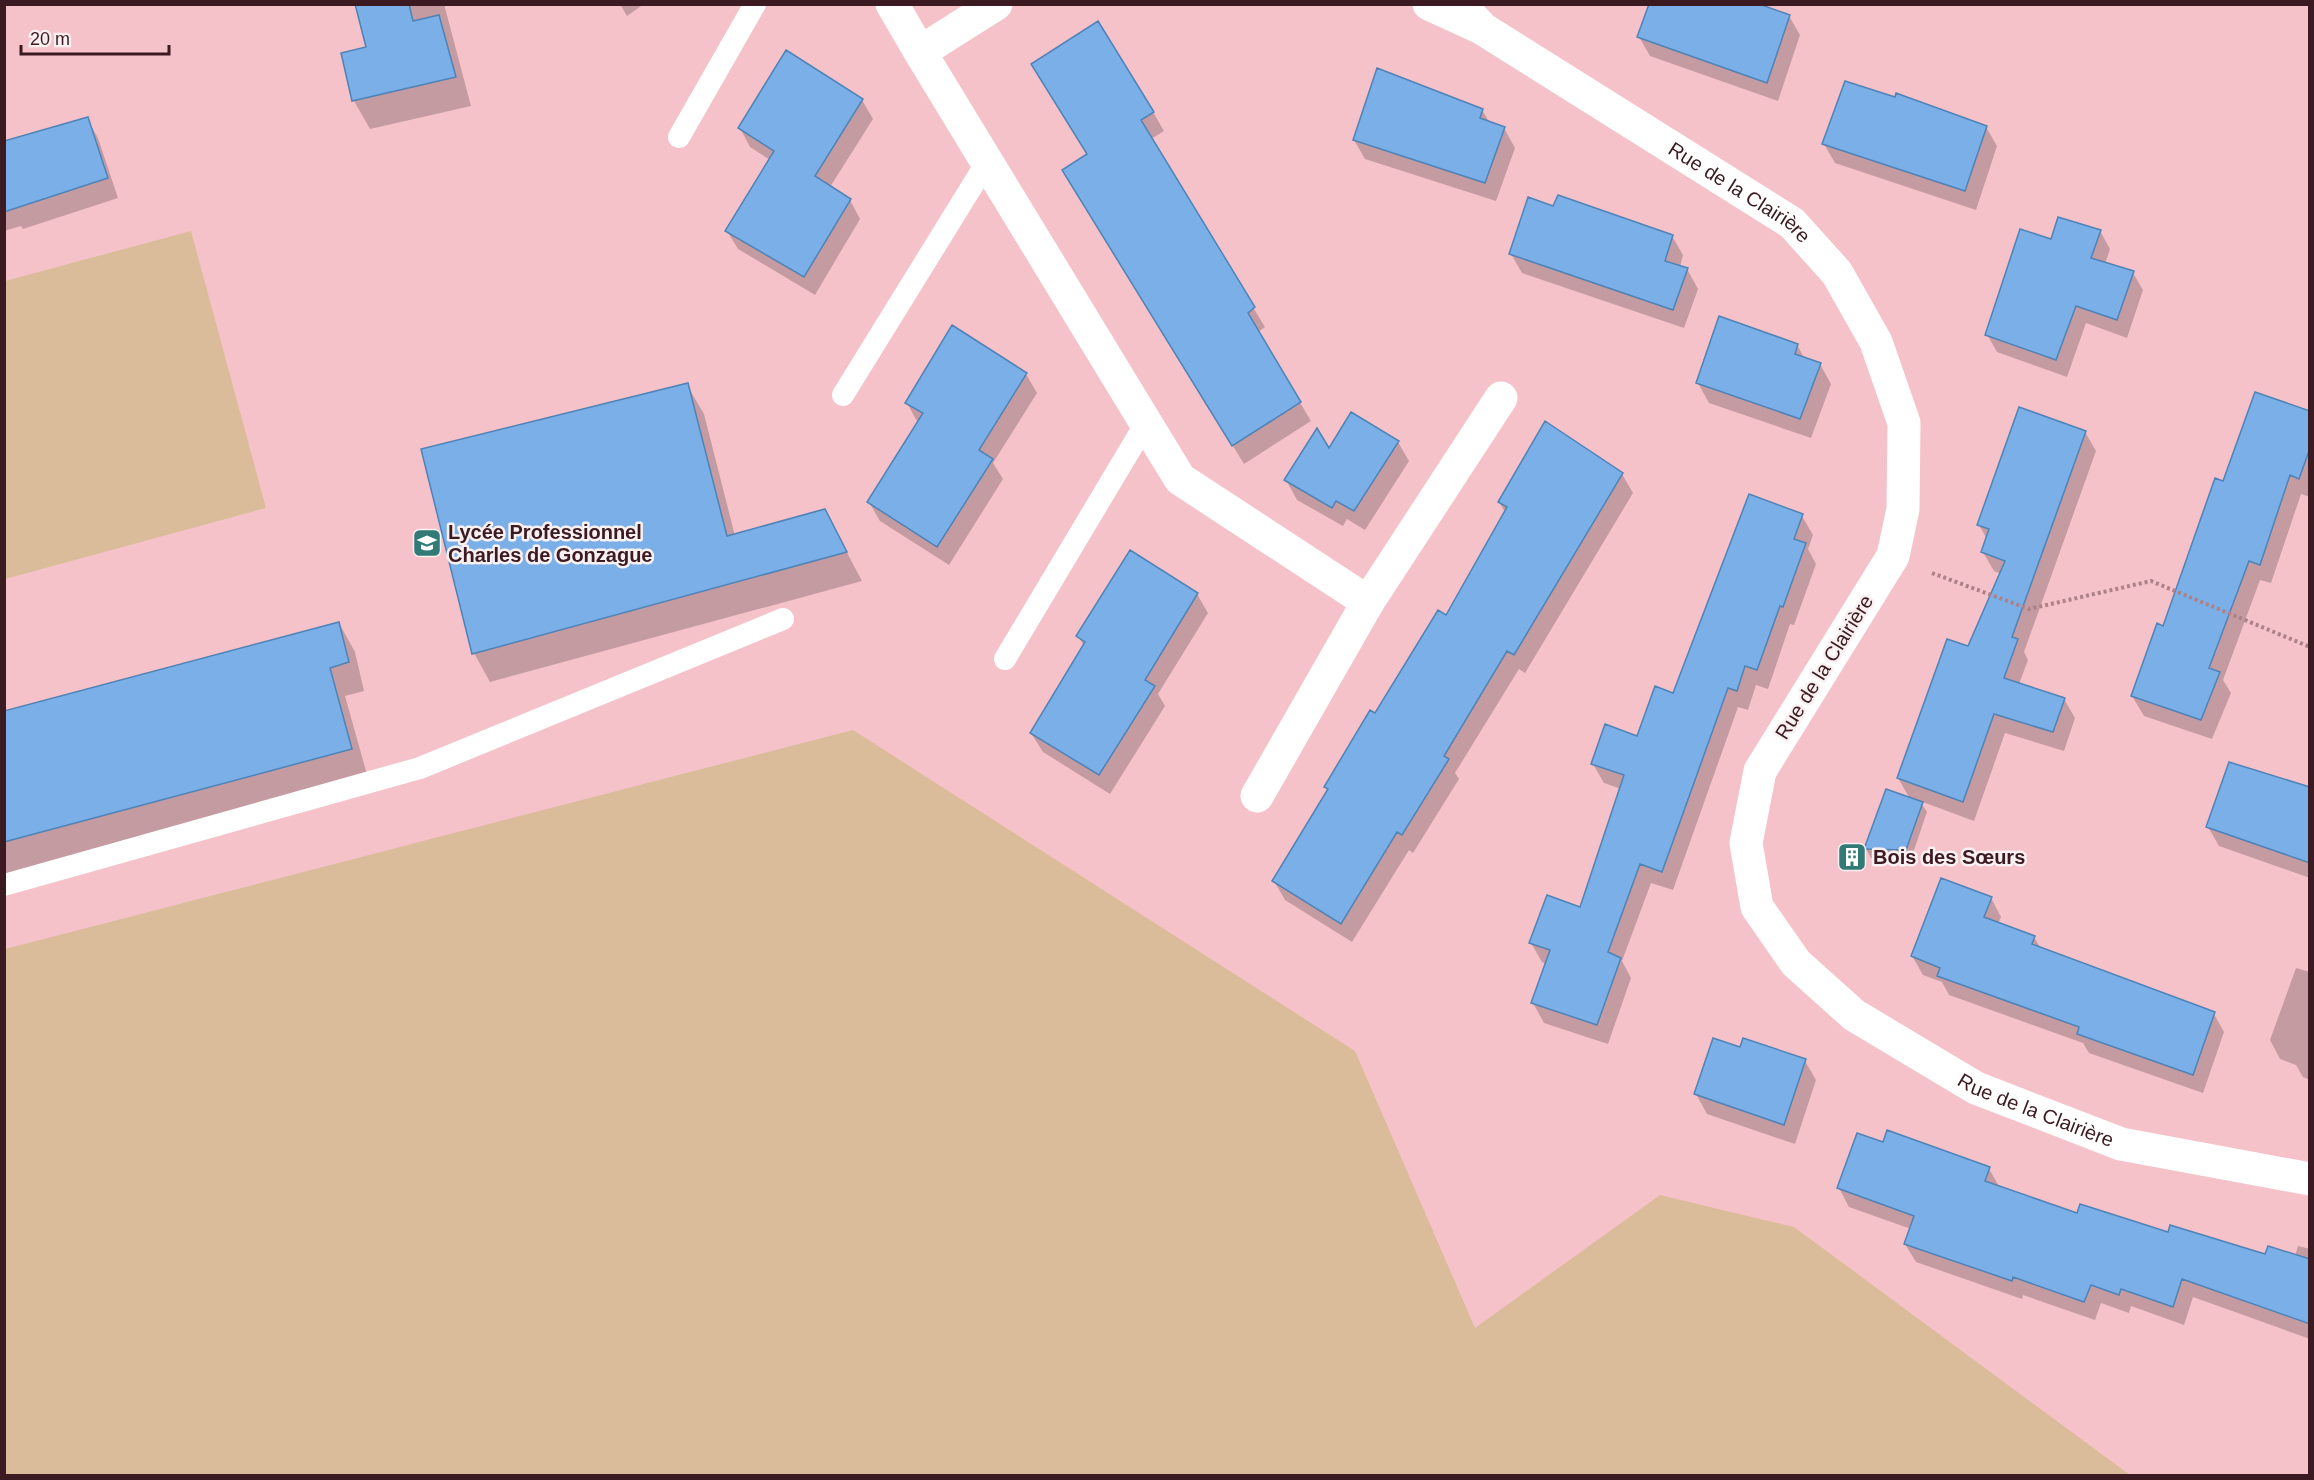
<svg xmlns="http://www.w3.org/2000/svg" width="2314" height="1480" viewBox="0 0 2314 1480" font-family="Helvetica,sans-serif">
	<style>
		.green { fill: #dabc9b }
		.shadow { fill: #0003 }
		.building { fill: #7aafe7; stroke: #4f83b7; stroke-width: 1.5 }
		.lines { fill: none; stroke-linecap: round; stroke-linejoin: round }
		.path { stroke: #ad8188; stroke-width: 4; stroke-dasharray: 3 3; stroke-linecap: butt }
		.service { stroke: #fff; stroke-width: 22 }
		.minor { stroke: #fff; stroke-width: 33 }
		.labels { text-anchor: middle; dominant-baseline: central; stroke-width: 5; stroke-linejoin: round; paint-order: stroke }
		.street-label { font-size: 20px; fill: #3b1b21; stroke: #f9f0f1 }
		.poi-label { font-size: 20px; font-weight: bold; fill: #3b1b21; stroke: #f9f0f1; text-anchor: start }
	</style>
	<rect width="100%" height="100%" fill="#f6c2c9"/>
	<path class="green" d="M 191,231 L 266,508 L 5,579 L 5,281 Z
		M 853,730 L 1355,1051 L 1475,1328 L 1660,1195 L 1794,1227 L 2130,1475 L 5,1475 L 5,949 Z"/>
	<path class="shadow" d="M 356,4 L 444,4 L 471,106 L 370,129 L 354,101 L 343,54 L 368,48 Z
		M 620,4 L 644,4 L 627,16 Z
		M 1789,16 L 1800,35 L 1778,101 L 1650,56 L 1639,37 Z
		M 862,100 L 873,119 L 830,187 L 850,200 L 860,219 L 815,295 L 738,249 L 727,231 L 770,160 L 750,147 L 740,128 Z
		M 1482,110 L 1490,123 L 1504,128 L 1515,148 L 1496,201 L 1365,159 L 1354,140 Z
		M 1153,112 L 1164,131 L 1151,139 L 1265,327 L 1258,332 L 1311,421 L 1244,464 L 1075,189 L 1088,154 Z
		M 87,119 L 98,138 L 118,198 L 23,229 L 21,226 L 4,231 L 4,142 Z
		M 1986,127 L 1997,146 L 1976,210 L 1835,163 L 1824,144 Z
		M 1554,208 L 1672,236 L 1683,255 L 1680,267 L 1687,269 L 1698,289 L 1684,328 L 1522,273 L 1511,254 Z
		M 2100,231 L 2110,249 L 2105,264 L 2133,273 L 2143,290 L 2127,338 L 2086,323 L 2067,377 L 1997,352 L 1987,334 L 2052,241 Z
		M 1797,345 L 1805,359 L 1820,364 L 1831,384 L 1811,438 L 1709,403 L 1698,383 Z
		M 1026,374 L 1037,393 L 993,463 L 1003,479 L 949,565 L 880,521 L 869,502 L 918,423 L 907,403 Z
		M 687,385 L 704,414 L 735,536 L 825,511 L 862,581 L 490,682 L 474,653 Z
		M 2310,412 L 2310,497 L 2301,494 L 2271,583 L 2260,580 L 2223,680 L 2231,693 L 2212,739 L 2144,716 L 2132,696 L 2224,483 Z
		M 2085,432 L 2096,451 L 2024,652 L 2028,660 L 2019,684 L 2064,699 L 2075,718 L 2064,751 L 2005,733 L 1974,821 L 1920,801 L 1927,812 L 1911,859 L 1871,858 L 1866,849 L 1887,791 L 1910,799 L 1898,778 L 1969,648 L 2001,574 L 1994,571 L 1983,552 L 1987,539 L 1979,525 Z
		M 1398,442 L 1409,461 L 1365,530 L 1347,519 L 1343,526 L 1297,500 L 1286,480 L 1329,451 Z
		M 1622,474 L 1633,493 L 1525,673 L 1519,669 L 1455,773 L 1459,779 L 1413,853 L 1409,850 L 1352,942 L 1285,900 L 1274,881 L 1328,791 L 1325,787 L 1446,617 L 1505,512 L 1499,502 Z
		M 1802,516 L 1813,535 L 1808,549 L 1816,564 L 1794,625 L 1790,624 L 1768,689 L 1756,685 L 1748,710 L 1738,707 L 1673,890 L 1651,883 L 1622,961 L 1631,978 L 1608,1044 L 1544,1023 L 1533,1003 L 1546,964 L 1542,962 L 1531,943 L 1581,909 L 1621,789 L 1604,783 L 1593,764 L 1638,738 L 1674,695 Z
		M 1197,594 L 1208,613 L 1158,694 L 1165,706 L 1110,794 L 1043,752 L 1031,733 L 1084,646 L 1078,636 Z
		M 339,623 L 355,652 L 364,691 L 345,696 L 368,778 L 4,875 L 4,712 Z
		M 2310,790 L 2310,878 L 2219,846 L 2208,827 Z
		M 1991,898 L 2001,917 L 1998,924 L 2034,937 L 2041,949 L 2214,1014 L 2224,1032 L 2203,1093 L 2089,1053 L 2083,1043 L 1949,995 L 1942,982 L 1923,975 L 1912,956 Z
		M 2296,968 L 2310,972 L 2310,1080 L 2303,1077 L 2296,1065 L 2280,1059 L 2270,1040 Z
		M 1741,1048 L 1805,1061 L 1816,1080 L 1795,1144 L 1707,1114 L 1696,1094 Z
		M 1884,1144 L 1989,1169 L 2000,1188 L 2078,1215 L 2143,1227 L 2266,1256 L 2295,1256 L 2298,1246 L 2310,1249 L 2310,1339 L 2193,1297 L 2184,1325 L 2131,1306 L 2129,1313 L 2101,1303 L 2095,1320 L 2023,1295 L 2022,1299 L 1916,1262 L 1905,1244 L 1911,1229 L 1849,1207 L 1839,1188 Z"/>
	<path class="building" d="M 355,4 L 409,4 L 413,21 L 439,15 L 456,77 L 352,101 L 341,53 L 366,47 Z
		M 1649,4 L 1759,4 L 1790,15 L 1767,83 L 1637,37 Z
		M 1098,21 L 1154,112 L 1141,120 L 1255,307 L 1248,313 L 1301,402 L 1232,446 L 1062,170 L 1087,154 L 1031,64 Z
		M 786,50 L 863,99 L 815,176 L 851,199 L 804,277 L 725,231 L 774,151 L 738,128 Z
		M 1377,68 L 1483,109 L 1480,118 L 1505,127 L 1485,183 L 1353,140 Z
		M 1845,81 L 1895,97 L 1896,93 L 1987,126 L 1965,191 L 1822,144 Z
		M 88,117 L 108,178 L 4,212 L 4,141 Z
		M 1558,195 L 1673,235 L 1665,261 L 1688,268 L 1673,310 L 1509,254 L 1528,197 L 1553,206 Z
		M 2058,217 L 2101,230 L 2091,258 L 2134,271 L 2117,320 L 2076,306 L 2056,360 L 1985,335 L 2020,229 L 2051,239 Z
		M 1719,316 L 1798,344 L 1795,354 L 1821,363 L 1800,419 L 1696,383 Z
		M 952,325 L 1027,373 L 979,450 L 993,459 L 937,547 L 867,502 L 923,413 L 905,403 Z
		M 688,383 L 727,536 L 825,509 L 847,552 L 472,654 L 421,449 Z
		M 2255,392 L 2310,411 L 2310,448 L 2299,479 L 2290,475 L 2260,565 L 2249,561 L 2209,668 L 2220,672 L 2201,720 L 2131,696 L 2157,623 L 2163,626 L 2215,478 L 2223,481 Z
		M 2019,407 L 2086,431 L 2012,637 L 2018,639 L 2004,678 L 2065,698 L 2053,732 L 1994,714 L 1963,802 L 1897,778 L 1947,639 L 1968,646 L 2005,561 L 1981,552 L 1989,529 L 1977,525 Z
		M 1351,412 L 1399,441 L 1354,511 L 1336,501 L 1332,508 L 1284,480 L 1317,428 L 1329,448 Z
		M 1545,421 L 1623,473 L 1514,655 L 1507,651 L 1444,756 L 1449,759 L 1402,835 L 1397,832 L 1341,924 L 1272,881 L 1328,789 L 1324,787 L 1370,710 L 1375,713 L 1438,610 L 1446,615 L 1507,507 L 1498,502 Z
		M 1749,494 L 1803,514 L 1794,539 L 1806,543 L 1783,607 L 1780,606 L 1757,670 L 1745,666 L 1737,691 L 1728,688 L 1662,872 L 1640,864 L 1608,952 L 1621,958 L 1597,1025 L 1531,1003 L 1550,950 L 1529,943 L 1547,895 L 1580,907 L 1624,775 L 1591,764 L 1605,724 L 1637,736 L 1655,686 L 1673,693 Z
		M 1130,550 L 1198,593 L 1145,680 L 1155,686 L 1099,775 L 1030,733 L 1085,642 L 1076,636 Z
		M 339,622 L 349,662 L 330,668 L 352,749 L 4,842 L 4,711 Z
		M 2229,762 L 2310,787 L 2310,863 L 2206,827 Z
		M 1886,789 L 1923,802 L 1906,850 L 1864,849 Z
		M 1941,878 L 1992,897 L 1984,917 L 2035,936 L 2032,944 L 2215,1012 L 2193,1075 L 2077,1034 L 2079,1027 L 1937,976 L 1940,968 L 1911,956 Z
		M 1713,1038 L 1740,1047 L 1743,1038 L 1806,1059 L 1784,1125 L 1694,1094 Z
		M 1887,1130 L 1990,1167 L 1985,1181 L 2077,1213 L 2080,1204 L 2168,1232 L 2170,1225 L 2265,1254 L 2268,1246 L 2310,1259 L 2310,1324 L 2182,1279 L 2173,1307 L 2121,1289 L 2119,1295 L 2091,1285 L 2084,1302 L 2013,1277 L 2012,1281 L 1904,1244 L 1914,1216 L 1837,1188 L 1857,1133 L 1883,1142 Z"/>
	<g class="lines">
		<path class="path" d="M 1932,573 L 2029,609 L 2151,581 L 2310,647"/>
		<path class="service" d="M 679,137 L 755,4
			M 843,395 L 987,162
			M 1005,659 L 1146,423
			M 4,885 L 420,768 L 783,619"/>
		<g class="minor">
			<path d="M 892,4 L 920,52"/>
			<path d="M 996,4 L 920,52 L 1180,479 L 1368,602 L 1501,398"/>
			<path d="M 1429,4 L 1477,26"/>
			<path id="s1" d="M 1459,4 L 1483,29 L 1792,223 L 1837,273 L 1876,342 L 1904,423 L 1903,509 L 1893,556 L 1760,771 L 1746,843 L 1757,907 L 1796,963 L 1854,1015 L 1976,1088 L 2121,1144 L 2310,1179"/>
			<path d="M 1257,796 L 1368,602"/>
		</g>
	</g>
	<defs>
		<g id="school-square" transform="scale(1.5)"><rect x="-9" y="-9" width="18" height="18" rx="4" fill="#317a75" stroke="#f9f0f1"/><path d="M0-5L7-2L0 1L-7-2ZM-4 1L0 2.5L4 1V4Q0 6-4 4Z" fill="#fff"/></g>
		<g id="building-square" transform="scale(1.5)"><rect x="-9" y="-9" width="18" height="18" rx="4" fill="#317a75" stroke="#f9f0f1"/><path d="M-4-6H4V6H1V3H-1V6H-4ZM-2.5-4.3h1.7v1.8h-1.7ZM.8-4.3h1.7v1.8H.8ZM-2.5-1h1.7V.8h-1.7ZM.8-1h1.7V.8H.8Z" fill="#fff"/></g>
	</defs>
	<g fill-rule="evenodd">
		<use href="#school-square" x="427" y="543"/>
		<use href="#building-square" x="1852" y="857"/>
	</g>
	<g class="labels">
		<g class="street-label">
			<text stroke="none"><textPath href="#s1" startOffset="339">Rue de la Clairière</textPath></text>
			<text transform="translate(1824 667) rotate(-58)">Rue de la Clairière</text>
			<text stroke="none"><textPath href="#s1" startOffset="1509">Rue de la Clairière</textPath></text>
		</g>
		<g class="poi-label">
			<text x="448" y="532">Lycée Professionnel<tspan x="448" dy="23">Charles de Gonzague</tspan></text>
			<text x="1873" y="857">Bois des Sœurs</text>
		</g>
	</g>
	<rect width="2314" height="1480" fill="none" stroke="#3b1b21" stroke-width="12"/>
	<path d="M21 45v9h148v-9" fill="none" stroke="#3b1b21" stroke-width="3"/>
	<text x="30" y="45" font-size="18" fill="#3b1b21" stroke="#f9f0f1" stroke-width="4.5" paint-order="stroke">20 m</text>
</svg>
